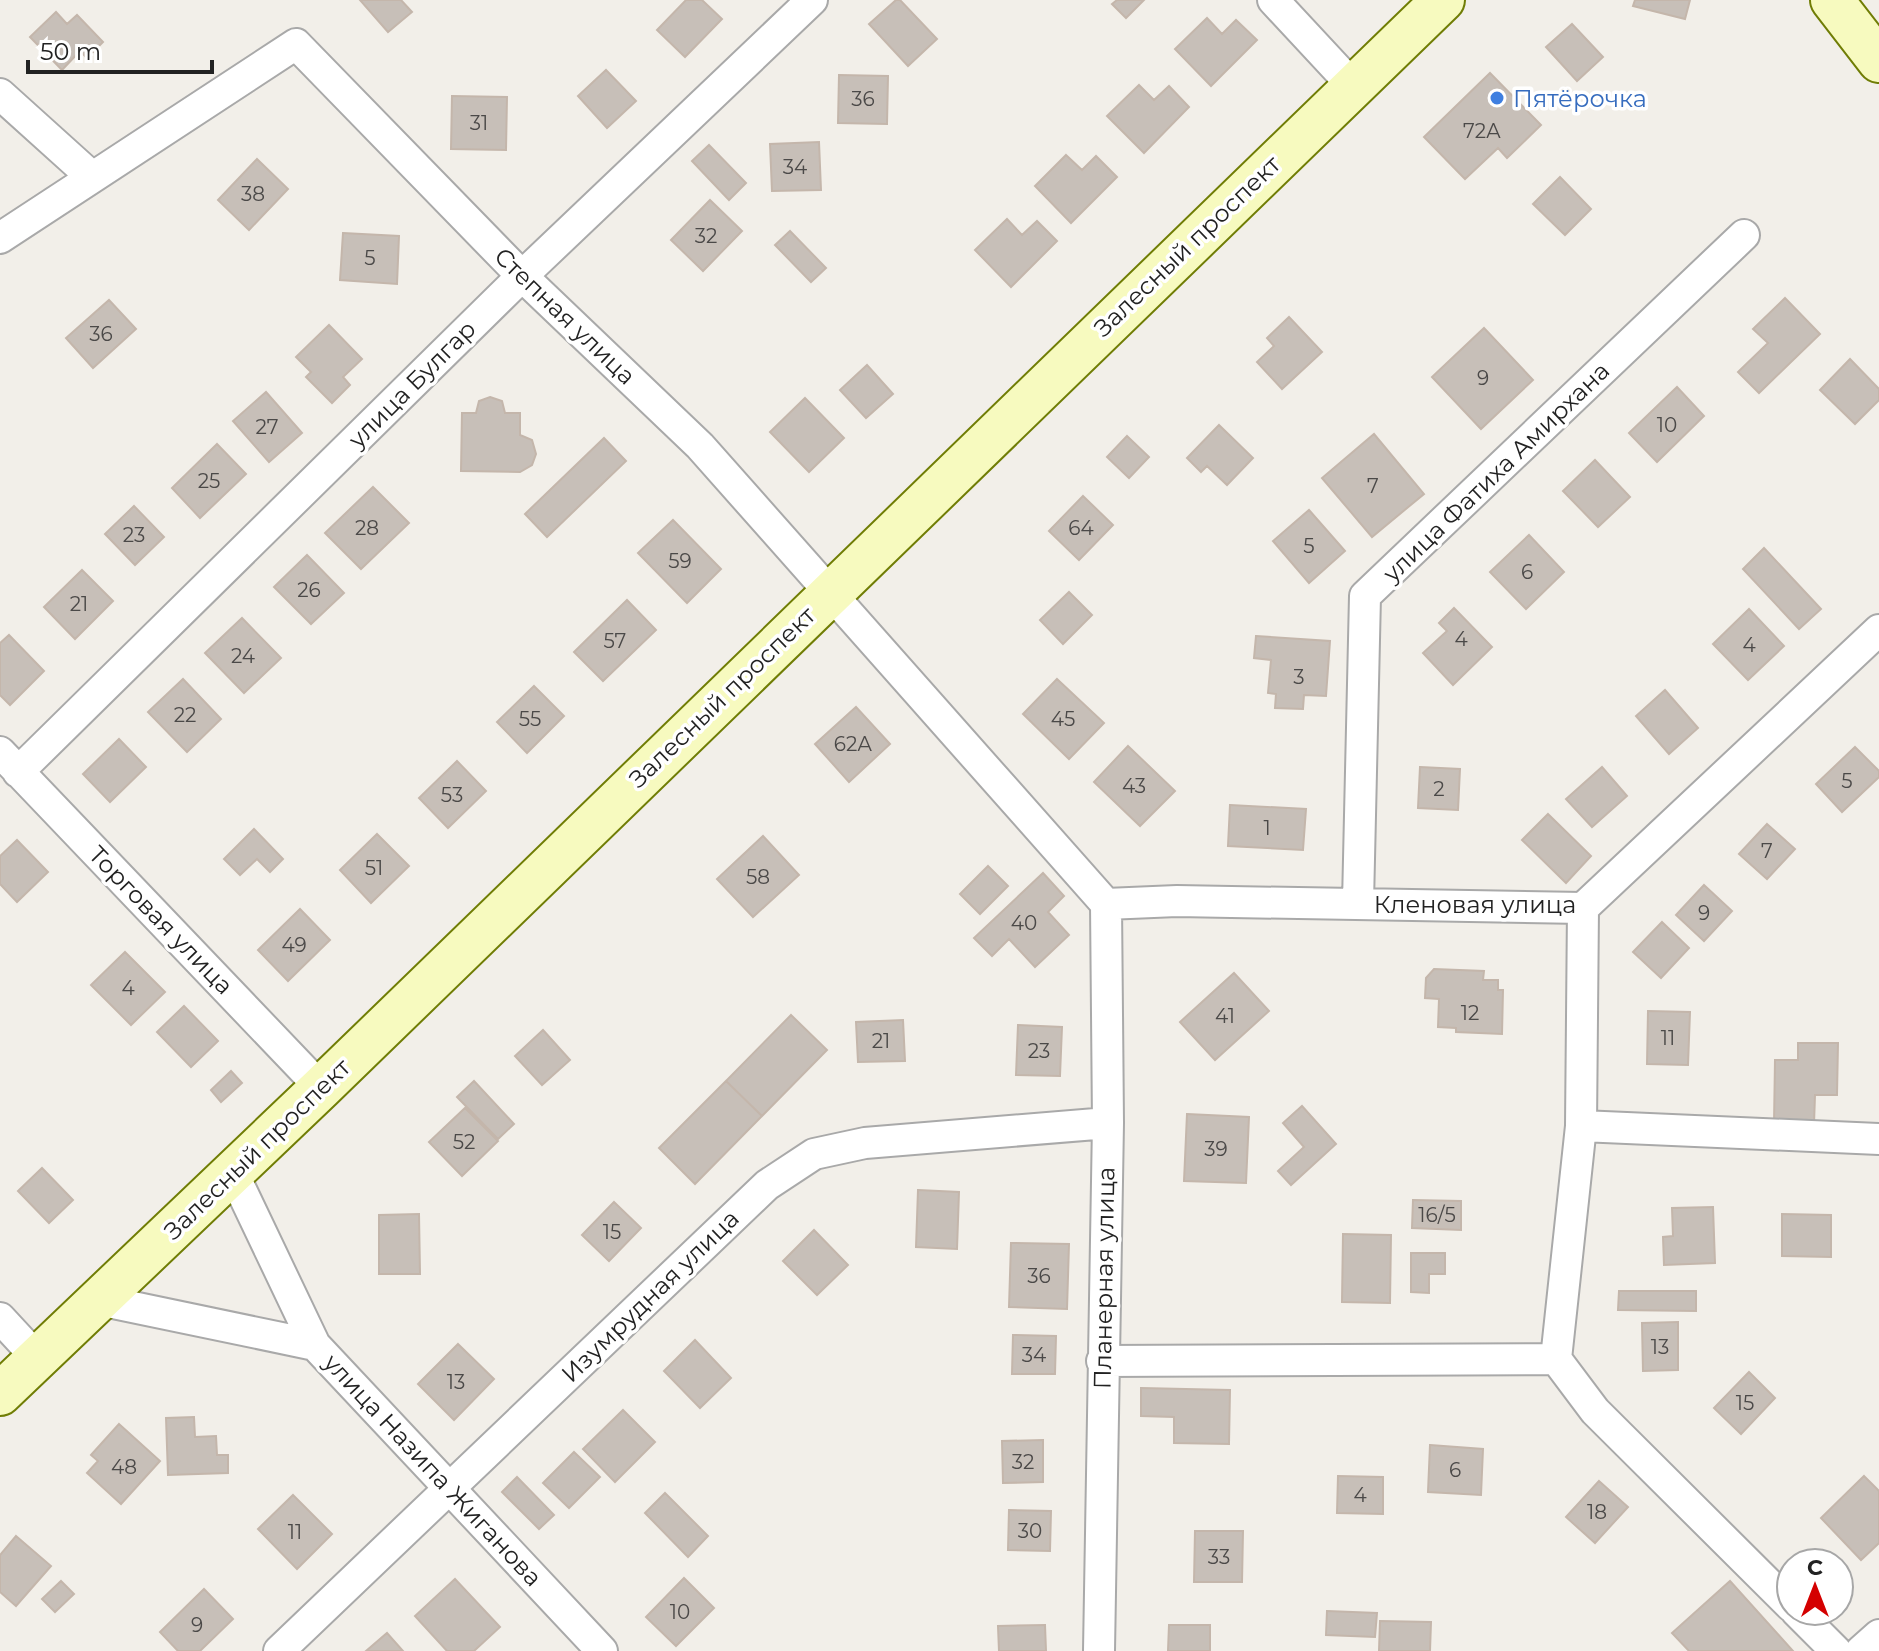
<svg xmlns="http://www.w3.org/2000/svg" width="1879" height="1651" viewBox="0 0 1879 1651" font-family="Montserrat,sans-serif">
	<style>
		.building { fill: #c7bfb8; stroke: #c4b6ab; stroke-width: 2 }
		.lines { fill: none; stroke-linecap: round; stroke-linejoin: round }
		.street-casing { stroke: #a9a9a9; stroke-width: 34 }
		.secondary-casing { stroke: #707d05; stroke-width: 46 }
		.street { stroke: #fff; stroke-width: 30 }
		.secondary { stroke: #f7fabf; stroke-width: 42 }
		.shop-dot { fill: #3f7fe0; stroke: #fff; stroke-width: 3 }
		.labels { text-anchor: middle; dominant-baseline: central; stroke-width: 7; stroke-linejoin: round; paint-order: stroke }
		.number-label { font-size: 20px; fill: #4b4948 }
		.shop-label { font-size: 24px; fill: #366cbe; stroke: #fff; text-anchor: start }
		.street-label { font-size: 24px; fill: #222; stroke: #fff }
	</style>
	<rect width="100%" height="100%" fill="#f2efe9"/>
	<path class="building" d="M 360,0 L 401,0 L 412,12 L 388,32 Z
		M 686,0 L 702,0 L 722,19 L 685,57 L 657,30 Z
		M 896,0 L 900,0 L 937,39 L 908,66 L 869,24 Z
		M 1117,0 L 1144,0 L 1126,18 L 1112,4 Z
		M 1635,0 L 1690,0 L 1685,19 L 1633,6 Z
		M 56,12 L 67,24 L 77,15 L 103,42 L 87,58 L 80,51 L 62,70 L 30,37 Z
		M 1207,18 L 1222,34 L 1236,20 L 1257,40 L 1211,86 L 1175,49 Z
		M 1572,24 L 1603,57 L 1577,81 L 1546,47 Z
		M 606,70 L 636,101 L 607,128 L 578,96 Z
		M 1490,73 L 1541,125 L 1507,158 L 1498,148 L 1465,179 L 1424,137 Z
		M 839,75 L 888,76 L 887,124 L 838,123 Z
		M 1139,85 L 1154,100 L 1169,86 L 1189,107 L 1144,153 L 1107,116 Z
		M 452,96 L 507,97 L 506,150 L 451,149 Z
		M 819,142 L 821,190 L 772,191 L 770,144 Z
		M 709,145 L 746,183 L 729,200 L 692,161 Z
		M 1066,155 L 1082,170 L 1096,156 L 1117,177 L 1071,223 L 1035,186 Z
		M 257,159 L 288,189 L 249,230 L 218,200 Z
		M 1560,177 L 1591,209 L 1565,235 L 1533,204 Z
		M 710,200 L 742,231 L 703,271 L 671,240 Z
		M 1007,219 L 1022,235 L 1037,221 L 1057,241 L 1011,287 L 975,250 Z
		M 790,231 L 826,268 L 811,282 L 775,245 Z
		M 343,233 L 399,236 L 397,284 L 340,280 Z
		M 1785,298 L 1820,334 L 1759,393 L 1738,372 L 1768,343 L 1753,329 Z
		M 109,300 L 136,329 L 93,368 L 66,338 Z
		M 1289,317 L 1322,352 L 1282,389 L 1257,362 L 1274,346 L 1267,338 Z
		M 329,325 L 362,359 L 343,377 L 350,385 L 332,403 L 306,377 L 311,372 L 296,357 Z
		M 1484,328 L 1533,380 L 1481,429 L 1432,377 Z
		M 1850,359 L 1879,389 L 1879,400 L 1855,424 L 1820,390 Z
		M 867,365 L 893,394 L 866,418 L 840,390 Z
		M 1677,387 L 1704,416 L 1657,462 L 1629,433 Z
		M 266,392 L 302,433 L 269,462 L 233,421 Z
		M 490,397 L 502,401 L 505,413 L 520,413 L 520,435 L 532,440 L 536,454 L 532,465 L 520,472 L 461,471 L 462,413 L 476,413 L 479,401 Z
		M 805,398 L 844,438 L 809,472 L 770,432 Z
		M 1219,425 L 1253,458 L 1227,485 L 1207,466 L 1201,472 L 1187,458 Z
		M 1374,434 L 1424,494 L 1372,537 L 1322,478 Z
		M 1127,436 L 1149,457 L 1129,478 L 1107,457 Z
		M 604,438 L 626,461 L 547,537 L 525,514 Z
		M 217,444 L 246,474 L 200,518 L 172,488 Z
		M 1595,460 L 1630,497 L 1598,527 L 1563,491 Z
		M 373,487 L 409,523 L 361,569 L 325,533 Z
		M 1083,496 L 1113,525 L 1079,560 L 1049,531 Z
		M 134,506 L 164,537 L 135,565 L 105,534 Z
		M 1309,510 L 1345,551 L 1309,583 L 1273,541 Z
		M 673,520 L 721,569 L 687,603 L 638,553 Z
		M 1529,535 L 1564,572 L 1526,609 L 1490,572 Z
		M 1764,548 L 1821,609 L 1799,629 L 1743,569 Z
		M 307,555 L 344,593 L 311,624 L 274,587 Z
		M 82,570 L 113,601 L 75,639 L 44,607 Z
		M 1069,592 L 1092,615 L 1063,644 L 1040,620 Z
		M 627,600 L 656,630 L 603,681 L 574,652 Z
		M 1454,608 L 1492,647 L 1453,685 L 1423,653 L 1447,631 L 1439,623 Z
		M 1749,609 L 1784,646 L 1748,680 L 1713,644 Z
		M 242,618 L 281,658 L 244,693 L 205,653 Z
		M 9,635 L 44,671 L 10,705 L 0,695 L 0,643 Z
		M 1256,636 L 1330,641 L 1326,696 L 1304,695 L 1303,709 L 1275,708 L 1276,694 L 1268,693 L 1271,660 L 1254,658 Z
		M 183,679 L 221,719 L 187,752 L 148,712 Z
		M 1057,679 L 1104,723 L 1069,759 L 1023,714 Z
		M 534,686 L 564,716 L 527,753 L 497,722 Z
		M 1665,690 L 1698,728 L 1669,754 L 1636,716 Z
		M 856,707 L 890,744 L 849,782 L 815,744 Z
		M 119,739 L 146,767 L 110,802 L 83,774 Z
		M 1128,746 L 1175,791 L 1140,826 L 1094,782 Z
		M 1855,747 L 1879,771 L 1879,777 L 1842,812 L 1816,784 Z
		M 457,761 L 486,791 L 448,828 L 419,798 Z
		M 1420,767 L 1460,769 L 1458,810 L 1418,808 Z
		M 1602,767 L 1627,796 L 1592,827 L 1566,799 Z
		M 1230,805 L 1306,809 L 1303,850 L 1228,846 Z
		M 1548,814 L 1591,856 L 1566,883 L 1522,840 Z
		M 1767,824 L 1795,849 L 1767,879 L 1739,854 Z
		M 254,829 L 283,859 L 270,872 L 257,859 L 240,875 L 224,859 Z
		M 377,834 L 409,866 L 371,903 L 340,870 Z
		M 763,836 L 799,875 L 753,917 L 717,879 Z
		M 17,840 L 48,872 L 17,902 L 0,884 L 0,856 Z
		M 988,866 L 1008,886 L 980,914 L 960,894 Z
		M 1043,873 L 1064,896 L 1048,912 L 1069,935 L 1035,967 L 1009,939 L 992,956 L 974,938 Z
		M 1704,885 L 1732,911 L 1704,941 L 1676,915 Z
		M 300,909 L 330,940 L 288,981 L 258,950 Z
		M 1662,922 L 1689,948 L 1661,978 L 1633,952 Z
		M 125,952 L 165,992 L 131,1025 L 91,985 Z
		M 1434,969 L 1484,971 L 1483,980 L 1498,980 L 1498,990 L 1503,990 L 1502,1034 L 1456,1032 L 1456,1028 L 1438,1027 L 1439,999 L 1425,998 L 1426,978 Z
		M 1234,973 L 1269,1011 L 1215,1060 L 1180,1022 Z
		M 184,1006 L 218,1041 L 191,1067 L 157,1032 Z
		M 1648,1011 L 1690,1012 L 1688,1065 L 1647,1064 Z
		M 791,1015 L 827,1050 L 762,1116 L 726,1081 Z
		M 903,1020 L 905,1061 L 858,1062 L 856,1022 Z
		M 1018,1025 L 1062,1027 L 1060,1076 L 1016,1075 Z
		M 543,1030 L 570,1060 L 542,1085 L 515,1056 Z
		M 1798,1043 L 1838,1043 L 1837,1095 L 1815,1095 L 1814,1124 L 1774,1123 L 1775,1060 L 1798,1060 Z
		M 231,1071 L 242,1083 L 221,1102 L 211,1090 Z
		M 474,1081 L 514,1124 L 498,1139 L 457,1097 Z
		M 726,1081 L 762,1116 L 695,1184 L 659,1148 Z
		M 1302,1106 L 1336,1144 L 1291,1185 L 1278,1171 L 1304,1147 L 1283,1123 Z
		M 465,1108 L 498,1141 L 462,1176 L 429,1142 Z
		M 1187,1114 L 1249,1117 L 1246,1183 L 1184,1181 Z
		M 42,1168 L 73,1200 L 49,1223 L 18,1191 Z
		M 918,1190 L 959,1192 L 957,1249 L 916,1247 Z
		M 1413,1200 L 1461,1201 L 1461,1230 L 1412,1228 Z
		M 614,1202 L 641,1228 L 609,1261 L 582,1235 Z
		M 1713,1207 L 1715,1263 L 1664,1265 L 1663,1237 L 1673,1236 L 1672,1208 Z
		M 419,1214 L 420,1274 L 379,1274 L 379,1215 Z
		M 1782,1214 L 1831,1215 L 1831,1257 L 1782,1256 Z
		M 814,1230 L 848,1265 L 817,1295 L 783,1261 Z
		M 1343,1234 L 1391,1235 L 1390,1303 L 1342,1302 Z
		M 1011,1243 L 1069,1244 L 1067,1309 L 1009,1307 Z
		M 1411,1253 L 1445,1253 L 1445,1274 L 1429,1274 L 1429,1293 L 1411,1292 Z
		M 1619,1291 L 1696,1291 L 1696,1311 L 1618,1310 Z
		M 1678,1322 L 1678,1370 L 1643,1371 L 1642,1323 Z
		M 1013,1335 L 1056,1336 L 1055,1374 L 1012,1374 Z
		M 695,1340 L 731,1378 L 700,1408 L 664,1371 Z
		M 458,1344 L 494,1379 L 454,1420 L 418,1384 Z
		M 1749,1372 L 1775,1398 L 1741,1434 L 1714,1408 Z
		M 1141,1388 L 1230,1390 L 1229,1444 L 1174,1443 L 1174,1417 L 1141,1416 Z
		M 623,1410 L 655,1442 L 615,1482 L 583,1449 Z
		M 194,1417 L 195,1437 L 216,1436 L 217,1455 L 228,1455 L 228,1473 L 168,1475 L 166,1418 Z
		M 119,1424 L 160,1461 L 121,1504 L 87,1473 L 98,1461 L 91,1455 Z
		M 1043,1440 L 1043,1482 L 1003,1483 L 1002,1441 Z
		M 1430,1445 L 1483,1449 L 1481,1495 L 1428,1492 Z
		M 574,1452 L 600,1477 L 569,1508 L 543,1483 Z
		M 1338,1476 L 1383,1477 L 1383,1514 L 1337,1513 Z
		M 1864,1476 L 1879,1491 L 1879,1543 L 1861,1560 L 1821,1518 Z
		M 517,1477 L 554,1515 L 539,1529 L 502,1492 Z
		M 1599,1481 L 1628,1507 L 1595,1543 L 1566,1517 Z
		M 665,1493 L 708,1536 L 688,1557 L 645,1513 Z
		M 293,1495 L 332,1534 L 297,1569 L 258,1529 Z
		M 1009,1510 L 1051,1511 L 1050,1551 L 1008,1550 Z
		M 1195,1531 L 1243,1531 L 1242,1582 L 1194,1582 Z
		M 16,1536 L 51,1566 L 16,1606 L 0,1592 L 0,1555 Z
		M 684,1578 L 714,1608 L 676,1646 L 646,1617 Z
		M 455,1579 L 500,1627 L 474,1651 L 447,1651 L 415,1616 Z
		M 61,1581 L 74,1594 L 55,1612 L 42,1599 Z
		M 1730,1581 L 1793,1651 L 1689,1651 L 1672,1633 Z
		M 204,1589 L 233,1619 L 200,1651 L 178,1651 L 160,1632 Z
		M 1327,1611 L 1377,1613 L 1375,1637 L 1326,1635 Z
		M 1380,1621 L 1431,1622 L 1430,1651 L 1379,1651 Z
		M 1045,1625 L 1046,1651 L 999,1651 L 998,1626 Z
		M 1169,1625 L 1210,1625 L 1210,1651 L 1168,1651 Z
		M 387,1633 L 403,1651 L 366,1651 Z"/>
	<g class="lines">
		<g class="street-casing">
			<path id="street" d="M 1273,0 L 1353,86
				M 0,94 L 92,177
				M 0,238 L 296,44 L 522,276 L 700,446 L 1106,904
				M 0,752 L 321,1088
				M 18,772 L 522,276 L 812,0
				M 1358,903 L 1365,596 L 1744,235
				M 1106,904 L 1177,901 L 1583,908 L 1879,630
				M 1581,1126 L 1879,1139
				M 233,1173 L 315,1345
				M 99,1300 L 315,1345 L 602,1651
				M 0,1318 L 38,1359
				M 1556,1359 L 1595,1411 L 1791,1606
				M 1102,1361 L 1556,1359 L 1581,1126 L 1583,908
				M 1796,1611 L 1836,1651
				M 279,1651 L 767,1185 L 814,1154 L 865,1143 L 1108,1123
				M 1099,1651 L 1108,1123 L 1106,904
				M 1861,1651 L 1879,1635"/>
		</g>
		<g class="secondary-casing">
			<path id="secondary" d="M 1832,0 L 1879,61
				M 0,1394 L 321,1088 L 1443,0"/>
		</g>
		<use href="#street" class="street"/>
		<use href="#secondary" class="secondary"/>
	</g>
	<circle class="shop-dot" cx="1497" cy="98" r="8"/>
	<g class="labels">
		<g class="number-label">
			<text x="863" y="99">36</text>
			<text x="479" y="123">31</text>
			<text x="1482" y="131">72А</text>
			<text x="795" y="167">34</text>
			<text x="253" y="194">38</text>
			<text x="706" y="236">32</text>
			<text x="370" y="258">5</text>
			<text x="101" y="334">36</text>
			<text x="1483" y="378">9</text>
			<text x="1667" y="425">10</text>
			<text x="267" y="427">27</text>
			<text x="209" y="481">25</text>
			<text x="1373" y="486">7</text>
			<text x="367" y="528">28</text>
			<text x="1081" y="528">64</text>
			<text x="134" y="535">23</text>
			<text x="1309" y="546">5</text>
			<text x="680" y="561">59</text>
			<text x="1527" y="572">6</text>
			<text x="309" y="590">26</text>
			<text x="79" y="604">21</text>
			<text x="1461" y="639">4</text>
			<text x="615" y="641">57</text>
			<text x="1749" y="645">4</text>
			<text x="243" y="656">24</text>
			<text x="1299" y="677">3</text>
			<text x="185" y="715">22</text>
			<text x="530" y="719">55</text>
			<text x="1063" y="719">45</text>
			<text x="853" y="744">62А</text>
			<text x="1847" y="781">5</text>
			<text x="1134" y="786">43</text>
			<text x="1439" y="789">2</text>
			<text x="452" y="795">53</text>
			<text x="1267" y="828">1</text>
			<text x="1767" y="851">7</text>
			<text x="374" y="868">51</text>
			<text x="758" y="877">58</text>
			<text x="1704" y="913">9</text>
			<text x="1024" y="923">40</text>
			<text x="294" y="945">49</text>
			<text x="128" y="988">4</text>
			<text x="1470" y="1013">12</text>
			<text x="1225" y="1016">41</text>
			<text x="1668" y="1038">11</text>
			<text x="881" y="1041">21</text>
			<text x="1039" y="1051">23</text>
			<text x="464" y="1142">52</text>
			<text x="1216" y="1149">39</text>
			<text x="1437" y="1215">16/5</text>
			<text x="612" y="1232">15</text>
			<text x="1039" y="1276">36</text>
			<text x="1660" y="1347">13</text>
			<text x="1034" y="1355">34</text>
			<text x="456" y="1382">13</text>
			<text x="1745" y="1403">15</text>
			<text x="1023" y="1462">32</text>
			<text x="124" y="1467">48</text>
			<text x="1455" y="1470">6</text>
			<text x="1360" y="1495">4</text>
			<text x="1597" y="1512">18</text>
			<text x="1030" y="1531">30</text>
			<text x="295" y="1532">11</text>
			<text x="1219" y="1557">33</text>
			<text x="680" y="1612">10</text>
			<text x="197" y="1625">9</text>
		</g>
		<g class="shop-label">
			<text x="1513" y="98">Пятёрочка</text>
		</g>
		<g class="street-label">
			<text transform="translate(1187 246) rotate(-44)">Залесный проспект</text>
			<text transform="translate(565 316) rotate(44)">Степная улица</text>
			<text transform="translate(412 384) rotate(-45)">улица Булгар</text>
			<text transform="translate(1496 472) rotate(-44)">улица Фатиха Амирхана</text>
			<text transform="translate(722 697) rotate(-44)">Залесный проспект</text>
			<text x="1475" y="904">Кленовая улица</text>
			<text transform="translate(161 920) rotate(46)">Торговая улица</text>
			<text transform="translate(257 1149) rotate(-44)">Залесный проспект</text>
			<text transform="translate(1104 1278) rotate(-89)">Планерная улица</text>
			<text transform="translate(650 1296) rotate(-44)">Изумрудная улица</text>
			<text transform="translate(433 1470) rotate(47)">улица Назипа Жиганова</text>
		</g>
	</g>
	<g transform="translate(1815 1587)"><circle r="38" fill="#ffffff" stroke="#a7a7a7" stroke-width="2"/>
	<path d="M0-6L14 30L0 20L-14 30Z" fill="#d40000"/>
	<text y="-12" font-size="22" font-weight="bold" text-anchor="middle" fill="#222222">С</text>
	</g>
	<path d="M28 60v12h184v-12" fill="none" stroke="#222222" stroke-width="4"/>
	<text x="40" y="60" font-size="24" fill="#222222" stroke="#ffffff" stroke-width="6" paint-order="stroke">50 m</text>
</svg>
